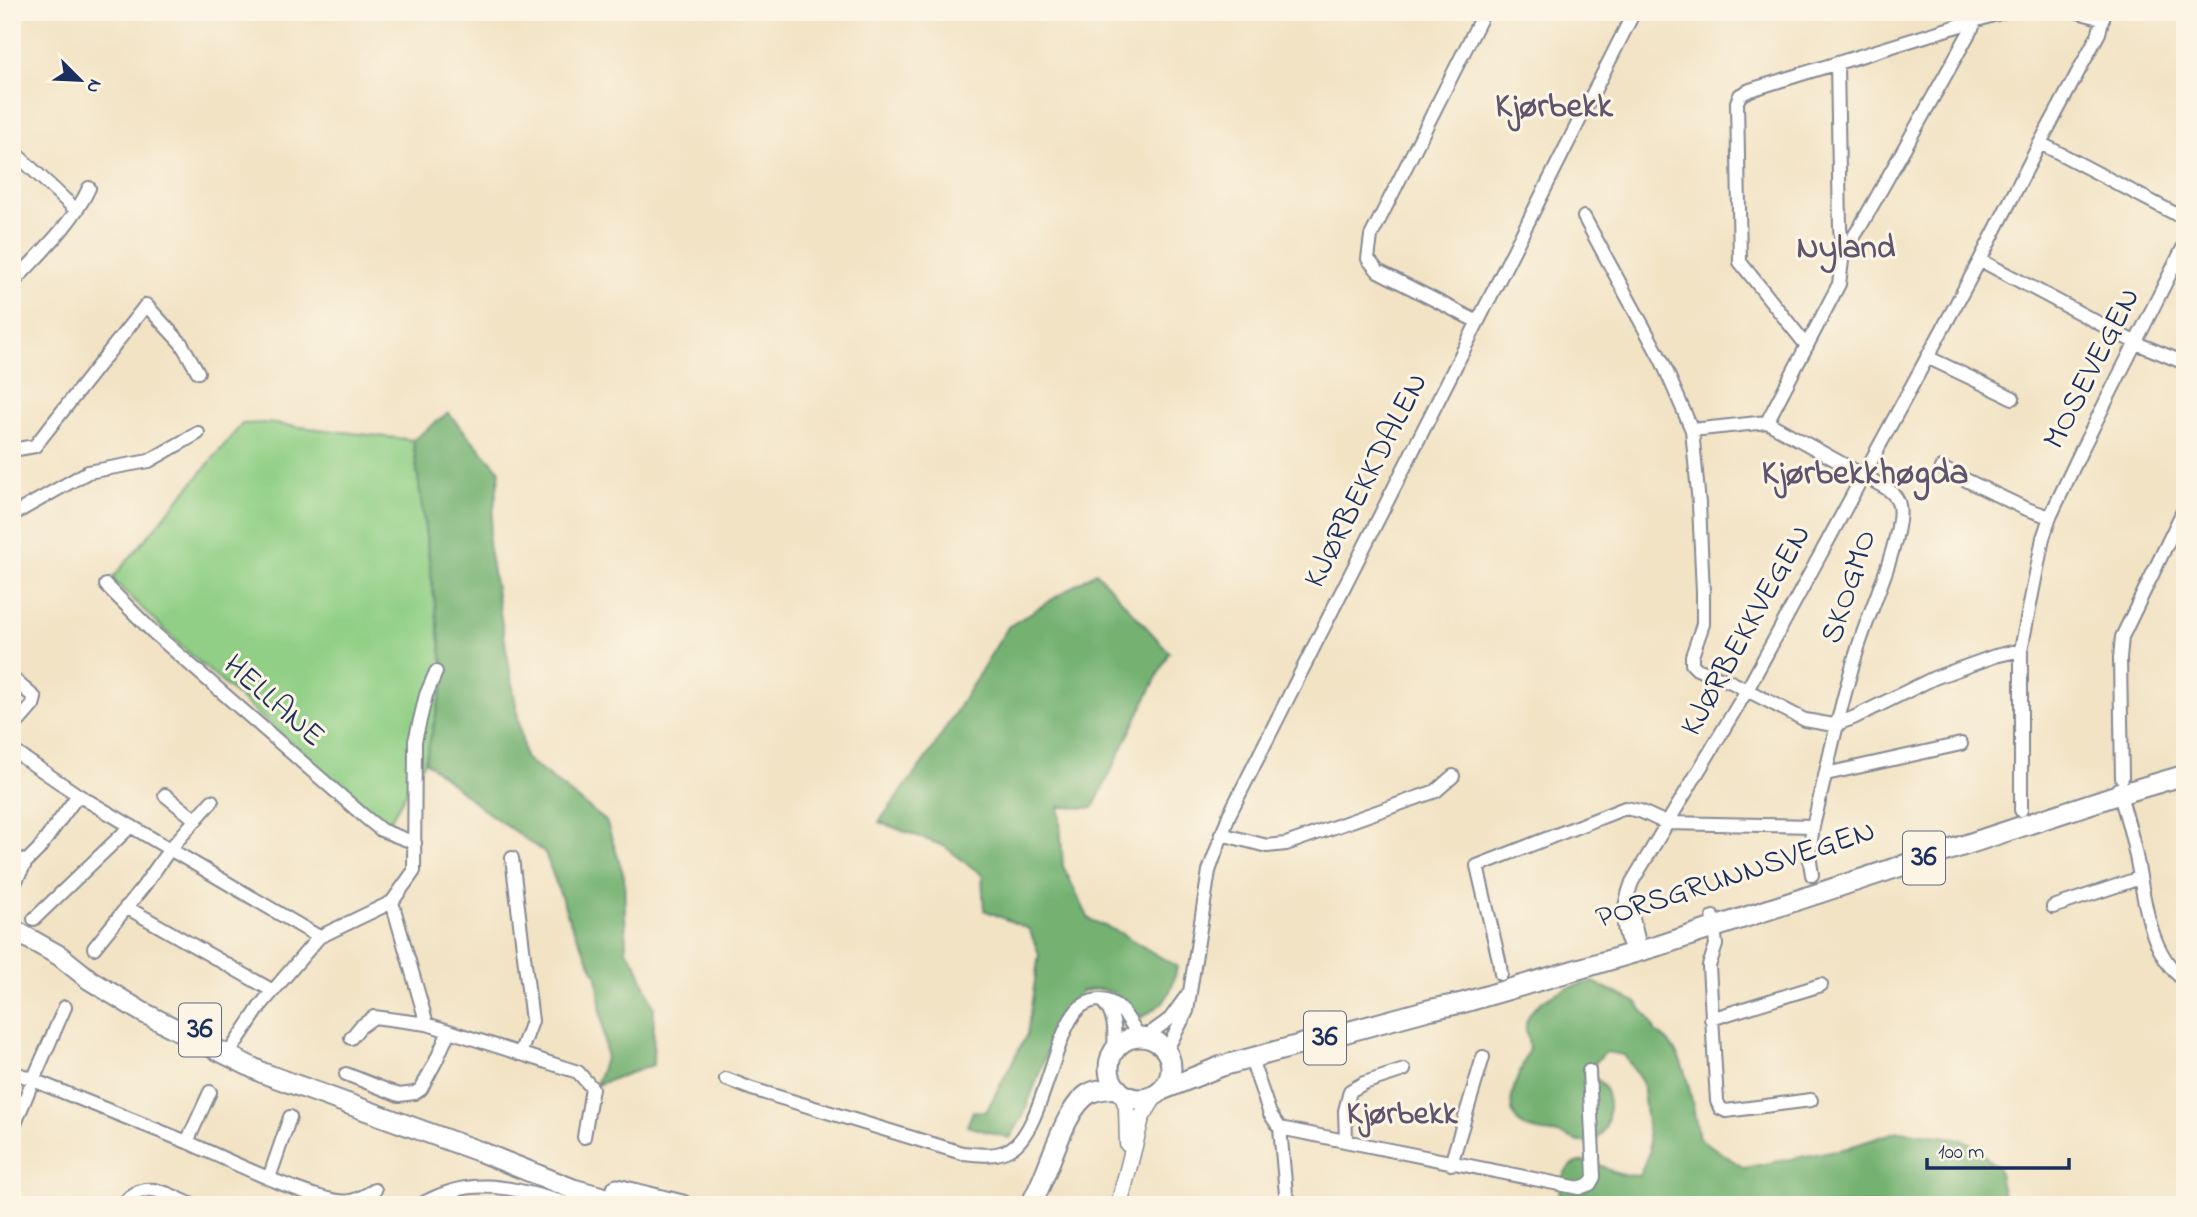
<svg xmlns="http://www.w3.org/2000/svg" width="2197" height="1217" viewBox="0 0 2197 1217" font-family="'Indie Flower',sans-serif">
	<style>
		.green { fill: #90cf85; stroke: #567f72; stroke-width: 2 }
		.forest { fill: #74b272; stroke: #487068; stroke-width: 2 }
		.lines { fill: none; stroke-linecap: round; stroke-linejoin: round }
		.minor-casing { stroke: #868992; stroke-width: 16 }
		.major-casing { stroke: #868992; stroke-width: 19 }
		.highway-casing { stroke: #868992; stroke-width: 23 }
		.minor { stroke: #fff; stroke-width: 12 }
		.major { stroke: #fff; stroke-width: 16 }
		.highway { stroke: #fff; stroke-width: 19 }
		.labels { text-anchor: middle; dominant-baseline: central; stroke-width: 6; stroke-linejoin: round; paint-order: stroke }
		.shield { fill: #fcf5e5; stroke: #5e6a86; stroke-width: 2 }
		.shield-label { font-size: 30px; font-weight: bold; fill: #1b2f5e }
		.street-label { font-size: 32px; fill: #1b2f5e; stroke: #fcf5e5 }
		.neighbourhood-label { font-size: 33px; font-weight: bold; fill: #5f546d; stroke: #fcf5e5 }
		.quarter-label { font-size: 35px; font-weight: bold; fill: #5f546d; stroke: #fcf5e5 }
	</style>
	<rect width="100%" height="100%" fill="#fcf5e5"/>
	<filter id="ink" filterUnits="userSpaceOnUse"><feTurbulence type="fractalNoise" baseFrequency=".0143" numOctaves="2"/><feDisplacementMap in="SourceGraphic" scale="14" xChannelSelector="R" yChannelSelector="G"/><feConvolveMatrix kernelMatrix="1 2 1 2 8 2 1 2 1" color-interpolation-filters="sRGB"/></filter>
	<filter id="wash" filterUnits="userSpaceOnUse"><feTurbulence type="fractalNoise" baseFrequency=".00686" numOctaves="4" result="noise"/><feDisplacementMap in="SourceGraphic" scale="28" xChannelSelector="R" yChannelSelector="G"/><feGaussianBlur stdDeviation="1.57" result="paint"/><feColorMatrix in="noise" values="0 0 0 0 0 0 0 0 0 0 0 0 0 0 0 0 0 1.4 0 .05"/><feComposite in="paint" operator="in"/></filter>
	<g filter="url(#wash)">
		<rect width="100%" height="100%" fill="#f2e3c5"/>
		<path class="green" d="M 266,423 L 413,440 L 445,678 L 425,761 L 386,827 L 182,647 L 112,579 L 242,424 Z"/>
		<path class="forest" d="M 448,413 L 500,471 L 488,543 L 525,758 L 606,821 L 624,876 L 626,950 L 637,965 L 654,1008 L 653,1065 L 596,1085 L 606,1056 L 597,976 L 571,924 L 545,853 L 480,807 L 425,761 L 445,678 L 413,440 Z
			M 1096,572 L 1169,652 L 1093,808 L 1059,807 L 1063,866 L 1089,919 L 1120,933 L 1177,967 C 1170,1001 1164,1004 1135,1021 L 1114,993 L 1099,989 L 1082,991 L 1072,1000 L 1059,1021 L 1023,1116 L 1010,1138 L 967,1126 L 973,1111 L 986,1112 L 1027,1034 L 1039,954 L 1029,929 L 984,910 L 982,875 L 944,846 L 879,822 L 932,750 L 1008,627 Z
			M 1593,982 L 1636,1002 L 1649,1018 L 1656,1033 C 1688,1048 1692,1106 1699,1138 L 1744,1168 L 1847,1148 L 1898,1131 L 1957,1138 L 1974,1146 L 1998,1168 L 2003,1193 L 2008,1205 L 1559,1205 C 1558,1185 1563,1158 1590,1162 C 1600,1163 1607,1170 1616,1173 C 1623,1176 1631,1175 1639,1176 L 1650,1151 L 1642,1082 L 1624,1055 L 1605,1052 L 1587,1072 C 1591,1076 1597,1079 1601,1083 C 1614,1098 1610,1126 1598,1138 C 1578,1148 1575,1138 1558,1134 C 1547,1132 1531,1132 1522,1125 C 1498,1109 1521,1072 1528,1052 C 1531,1042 1525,1035 1526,1026 C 1528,999 1572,985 1593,982 Z"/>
	</g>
	<g filter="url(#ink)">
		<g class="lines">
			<g class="minor-casing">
				<path id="minor" d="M 2078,12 L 2103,19
					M 12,16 L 14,12
					M 1837,64 L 1840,228 L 1843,253
					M 2040,143 L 2185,219
					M 12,150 L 76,210
					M 1584,217 L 1662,361 L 1692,430 L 1699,504 L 1703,592 L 1703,624 L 1692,656 L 1692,664 L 1697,669 L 1731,682 L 1805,720 L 1834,725 L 1853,718 L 1934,678 L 1995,656 L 2021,650
					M 1980,260 L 2136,343 L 2185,363
					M 12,284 C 39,254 72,225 89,188
					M 1476,321 L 1378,271 L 1368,259 L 1371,236 L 1484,12
					M 1807,346 L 1740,262 L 1737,102 L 1740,95 L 1750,90 L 2003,12
					M 1927,357 L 2013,398
					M 1692,430 L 1767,422
					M 12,450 L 35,446 L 146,305 L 181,343 L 198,372
					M 1941,468 L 2024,508 L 2050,517
					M 12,515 L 88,472 L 149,461 L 198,433
					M 106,585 L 153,632 L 365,817 L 381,830 L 415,843
					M 12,678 L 35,698 L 33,705 L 12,729
					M 12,750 L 78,795 L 319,937
					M 1826,774 L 1961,744
					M 2122,778 L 2120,658 L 2122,637 L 2185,507
					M 2118,789 C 2124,808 2130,828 2134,847 C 2145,892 2145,950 2185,981
					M 165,795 L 196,820
					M 2021,810 L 2021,650 L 2043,538 L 2050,517 L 2083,447 L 2185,244
					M 1221,834 L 1267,846 L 1286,844 L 1436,791 L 1453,776
					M 12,856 L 26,862
					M 512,858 L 532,1021 L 520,1054
					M 1812,875 L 1809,854 L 1813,826 C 1828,767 1839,706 1858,648 C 1870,609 1894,560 1899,520 C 1901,505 1899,497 1886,488 L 1767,422 L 1839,284 L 1843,253 L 1860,227 L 1977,19
					M 12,888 L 26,862 L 38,850 L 78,795
					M 392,902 L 427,1024 L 578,1072 L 592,1088 L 584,1137
					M 1629,902 L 1638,939 L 1635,953
					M 126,907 L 273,991
					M 2053,907 L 2140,878
					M 1713,917 L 1716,945 L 1709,966 L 1717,1101 L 1720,1108 L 1726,1111 L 1811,1100
					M 34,919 L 131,826
					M 94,948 L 143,887 L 170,849 L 212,801
					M 1635,953 C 1618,931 1623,907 1632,882 L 1747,690 L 1980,260 L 2040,143 L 2099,33 L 2104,12
					M 1501,974 L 1499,960 L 1477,866 L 1625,808 L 1640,811 L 1666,823 L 1813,826
					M 1102,1001 C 1116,1015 1115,1032 1114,1050
					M 65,1007 L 33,1080 L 187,1142 L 210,1092
					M 1711,1019 L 1821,985
					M 1145,1037 L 1170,1019 L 1188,994
					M 351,1038 L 360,1027 L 374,1017 L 427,1024
					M 1166,1051 L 1187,1011 L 1209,871 L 1229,815 L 1634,12
					M 227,1056 L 261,1005 L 319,937 L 392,902 L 414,871 L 415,741 L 426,695 L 436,672
					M 1251,1059 L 1270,1114 L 1280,1128 L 1579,1188 L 1590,1184 L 1594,1177 L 1589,1071
					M 12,1071 L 33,1080 L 12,1131
					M 346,1074 L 399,1095 L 415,1093 L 421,1089 L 436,1061 L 449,1031
					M 726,1079 L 752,1089 L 962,1153 C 978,1154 995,1158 1010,1149 C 1041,1132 1052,1045 1074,1014 C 1082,1002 1099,996 1112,1003 C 1124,1009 1132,1026 1139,1036
					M 1280,1128 L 1286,1194 L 1291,1205
					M 1346,1140 L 1345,1111 L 1350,1091 L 1364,1083 L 1404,1070
					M 187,1142 C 217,1155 323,1207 350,1201 C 358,1200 367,1194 375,1190
					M 1451,1164 L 1483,1057
					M 269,1178 L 290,1117
					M 122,1205 C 145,1177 166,1194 193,1205
					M 420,1205 C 476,1172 515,1190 574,1205"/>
			</g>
			<g class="major-casing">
				<path id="major" d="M 1122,1093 L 1127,1107 L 1128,1144
					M 1119,1205 L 1141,1118 L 1156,1094"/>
			</g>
			<g class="highway-casing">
				<path id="highway" d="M 12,929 L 60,956 L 90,980 L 142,1012 L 263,1073 L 481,1152 L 573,1189 L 632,1205
					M1109 1068a31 31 0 1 1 62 0a31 31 0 1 1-62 0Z
					M 1162,1090 L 1222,1066 L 1428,1010 L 1462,1003 L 1661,945 L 2120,794 L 2185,775
					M 617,1189 L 682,1205
					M 1030,1205 C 1049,1177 1062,1108 1090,1093 C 1098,1089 1108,1089 1117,1088"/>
			</g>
			<use href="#minor" class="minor"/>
			<use href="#major" class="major"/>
			<use href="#highway" class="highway"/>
		</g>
	</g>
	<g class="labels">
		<g class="shield">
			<rect x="1903" y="831.5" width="42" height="53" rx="5"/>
			<rect x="179" y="1003.5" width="42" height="53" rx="5"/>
			<rect x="1304" y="1011.5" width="42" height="53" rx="5"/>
		</g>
		<g class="shield-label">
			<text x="1924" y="858">36</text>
			<text x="200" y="1030">36</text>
			<text x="1325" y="1038">36</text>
		</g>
		<g class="street-label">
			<text transform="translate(2093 369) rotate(-63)">MOSEVEGEN</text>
			<text transform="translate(1367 481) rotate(-63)">KJØRBEKKDALEN</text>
			<text transform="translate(1850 587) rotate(-72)">SKOGMO</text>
			<text transform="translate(1747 631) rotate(-61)">KJØRBEKKVEGEN</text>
			<text transform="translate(273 702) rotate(41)">HELLANE</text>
			<text transform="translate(1736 876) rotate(-18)">PORSGRUNNSVEGEN</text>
		</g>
		<g class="neighbourhood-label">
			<text x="1846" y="249">Nyland</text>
			<text x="1402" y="1115">Kjørbekk</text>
		</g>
		<g class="quarter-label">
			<text x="1554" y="107">Kjørbekk</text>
			<text x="1865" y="474">Kjørbekkhøgda</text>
		</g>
	</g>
	<rect width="2197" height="1217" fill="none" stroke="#fcf5e5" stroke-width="42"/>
	<g transform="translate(80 80) rotate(114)" stroke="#fcf5e5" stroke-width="5" paint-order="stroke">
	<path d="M0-5L12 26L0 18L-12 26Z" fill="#1b2f5e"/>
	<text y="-10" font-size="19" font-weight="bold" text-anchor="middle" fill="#1b2f5e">N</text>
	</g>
	<path d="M1927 1158v10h142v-10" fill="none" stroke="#1b2f5e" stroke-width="3.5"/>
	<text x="1938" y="1158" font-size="21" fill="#1b2f5e" stroke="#fcf5e5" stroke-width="5" paint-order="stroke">100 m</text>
</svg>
